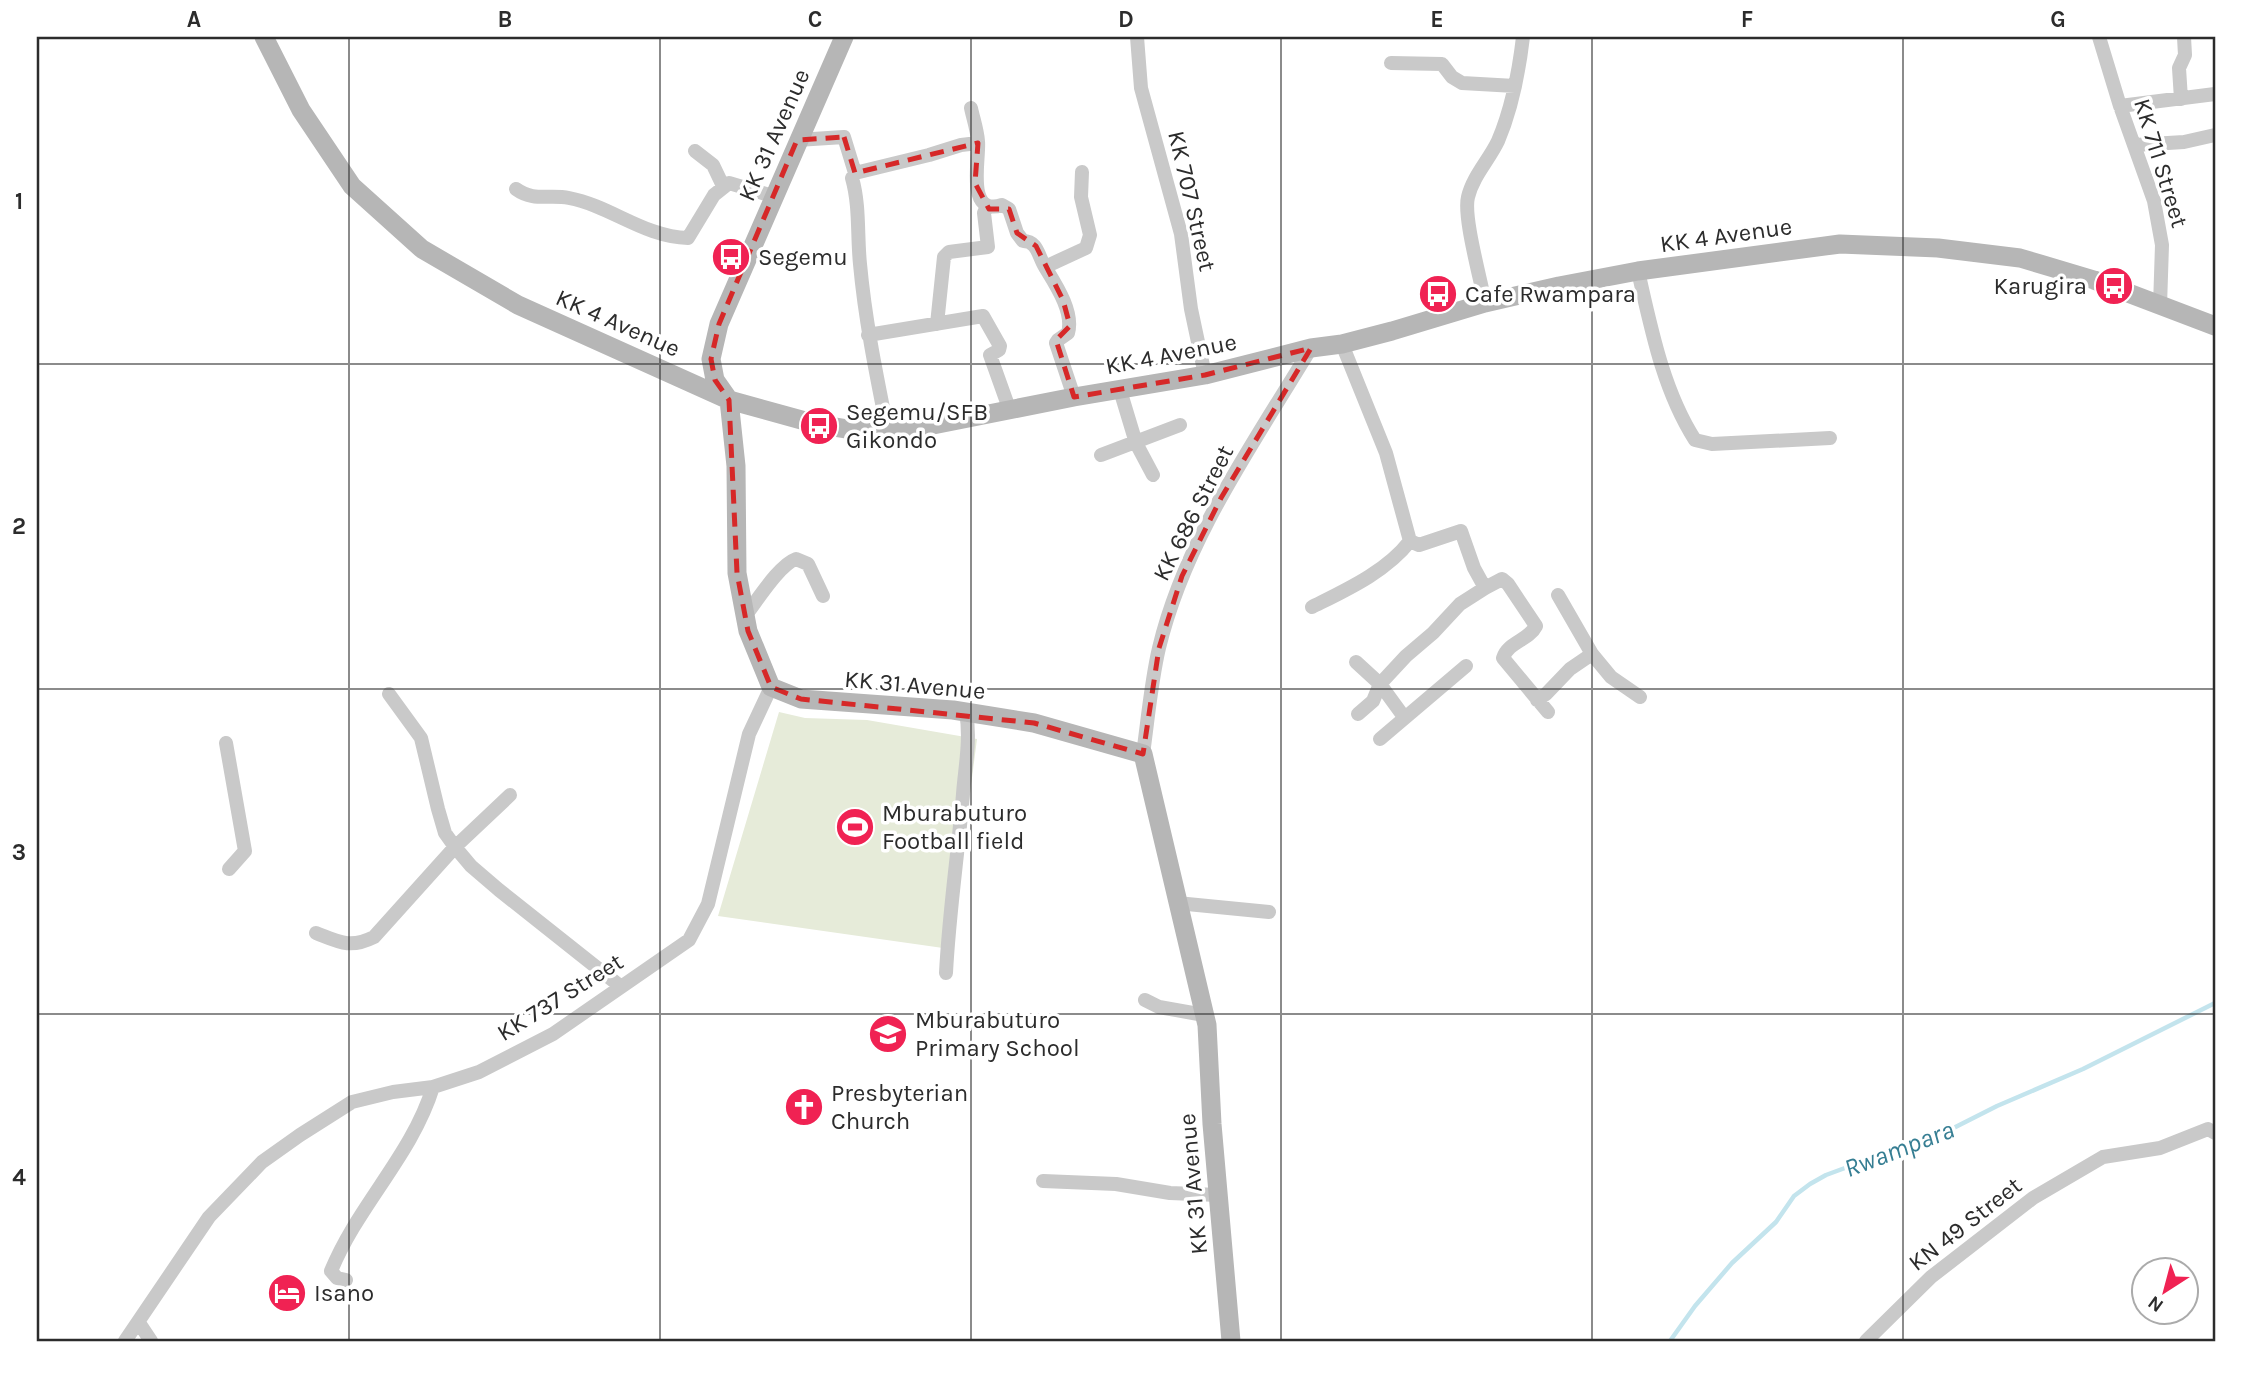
<svg xmlns="http://www.w3.org/2000/svg" width="2252" height="1378" viewBox="0 0 2252 1378" font-family="Karla,sans-serif">
	<style>
		.green { fill: #e6ebd9 }
		.lines { fill: none; stroke-linecap: round; stroke-linejoin: round }
		.stream { stroke: #c3e4ed; stroke-width: 4.5 }
		.street { stroke: #c9c9c9; stroke-width: 14 }
		.secondary { stroke: #b6b6b6; stroke-width: 19 }
		.marked { fill: none; stroke: #d62828; stroke-width: 5; stroke-dasharray: 14 9; stroke-linejoin: round }
		.grid { fill: none; stroke: #2c2c2c; stroke-width: 2; stroke-opacity: 0.55 }
		.labels { text-anchor: middle; dominant-baseline: central; stroke-width: 7; stroke-linejoin: round; paint-order: stroke }
		.street-label { font-size: 24px; fill: #2c2c2c; stroke: #fff }
		.poi-label { font-size: 24px; fill: #2c2c2c; stroke: #fff; text-anchor: start }
		.water-label { font-size: 26px; font-style: italic; fill: #367e93; stroke: #fff }
		.neatline { fill: none; stroke: #2c2c2c; stroke-width: 2.5 }
		.grid-label { font-size: 23px; text-anchor: middle; font-weight: bold; fill: #2c2c2c }
	</style>
	<rect width="100%" height="100%" fill="#fff"/>
	<path class="green" d="M 779,712 L 805,718 L 867,720 L 977,739 L 950,949 L 718,916 Z"/>
	<g class="lines">
		<path class="stream" d="M 1670,1341 L 1695,1306 L 1732,1263 L 1776,1222 L 1794,1196 L 1810,1184 L 1826,1175 L 1880,1155 L 1910,1150 L 1997,1106 L 2083,1069 L 2215,1003"/>
		<path class="street" d="M 1137,37 L 1141,88 L 1181,234 L 1191,309 L 1205,375
			M 2099,37 L 2120,106 L 2154,201 L 2162,245 L 2160,306
			M 1391,63 L 1442,64 L 1452,77 L 1462,83 L 1515,86
			M 2181,99 L 2179,68 L 2185,55 L 2184,37
			M 2120,106 L 2215,94
			M 971,108 C 973,118 977,129 978,141 C 980,158 965,217 1002,205 L 1009,209 L 1017,233 L 1023,241 C 1038,241 1038,256 1045,267
			M 797,140 L 844,137 L 855,173 L 852,178 C 860,206 857,235 860,264 C 865,319 876,373 887,428
			M 2135,145 L 2184,142 L 2215,135
			M 695,151 L 713,165 L 723,186
			M 855,173 L 929,155 L 961,145 L 978,143
			M 516,189 C 534,202 549,194 569,198 C 611,206 644,237 688,238 L 714,195 L 729,183 L 773,196
			M 1638,271 C 1651,328 1663,390 1695,440 L 1712,444 L 1830,438
			M 1485,303 C 1481,280 1463,217 1468,197 C 1473,176 1489,160 1498,141 C 1512,108 1519,71 1523,37
			M 937,324 L 944,257 L 949,252 L 988,247 L 984,213 L 987,207
			M 868,335 L 983,316 L 1000,346 L 999,350 L 990,355 L 1010,411
			M 1342,344 L 1386,453 L 1410,541 L 1419,545 L 1461,531 L 1474,568 L 1485,588 L 1460,604 L 1433,633 L 1406,656 L 1380,684 L 1373,701 L 1358,714
			M 1120,390 L 1136,443 L 1153,475
			M 1074,397 L 1056,343 L 1058,340 L 1068,333 C 1074,312 1056,285 1045,267 L 1086,248 L 1090,235 L 1081,197 L 1082,172
			M 1101,455 L 1180,425
			M 1485,588 L 1502,579 L 1508,584 L 1536,626 C 1529,640 1508,642 1503,658 L 1548,712
			M 1558,595 L 1592,654 L 1611,677 L 1640,697
			M 1312,607 C 1346,590 1386,572 1410,541
			M 745,616 C 757,601 779,565 796,559 L 808,564 L 823,596
			M 1356,662 L 1380,684 L 1404,717
			M 389,694 L 421,738 L 438,809 L 445,833 L 455,847 L 471,866 L 499,890 L 620,986
			M 1537,700 L 1546,694 L 1570,669 L 1592,654
			M 1380,739 L 1466,666
			M 226,743 L 245,851 L 229,869
			M 1143,754 C 1148,719 1151,682 1159,648 C 1185,539 1254,443 1311,348
			M 1177,903 L 1269,912
			M 316,933 C 339,942 350,949 374,937 L 455,847 L 510,795
			M 946,973 C 949,913 958,854 963,794 C 965,767 971,739 966,712
			M 1145,1000 L 1159,1007 L 1204,1015
			M 1043,1181 L 1116,1184 L 1170,1193 L 1218,1195
			M 346,1280 L 337,1278 L 331,1271 C 358,1205 412,1155 433,1087
			M 139,1323 L 151,1341
			M 125,1341 L 209,1217 L 262,1162 L 300,1135 L 352,1102 L 393,1092 L 433,1087 L 479,1072 L 553,1034 L 689,940 L 708,904 L 749,734 L 771,687
			M 1866,1341 L 1931,1277 L 2033,1198 L 2103,1157 L 2160,1148 L 2208,1129 L 2215,1133"/>
		<path class="secondary" d="M 264,37 L 301,110 L 352,186 L 422,249 L 518,305 L 729,400 L 816,424 L 853,430 L 923,427 L 1074,397 L 1205,375 L 1311,348 L 1342,344 L 1392,331 L 1485,303 L 1559,286 L 1638,271 L 1840,244 L 1938,248 L 2020,258 L 2094,280 L 2215,326
			M 844,37 L 719,324 L 711,359 L 715,380 L 729,400 L 736,466 L 737,573 L 748,631 L 771,687 L 801,699 L 953,710 L 1034,723 L 1143,754 L 1207,1025 L 1212,1124 L 1231,1341"/>
	</g>
	<path class="marked" d="M 844,137 L 855,173 L 978,143 L 975,183 L 989,209 L 1009,209 L 1017,233 L 1036,246 L 1063,300 L 1070,326 L 1056,340 L 1074,397 L 1205,375 L 1311,348 L 1221,498 L 1182,576 L 1159,648 L 1143,754 L 1034,723 L 801,699 L 771,687 L 748,631 L 737,573 L 729,400 L 715,380 L 711,359 L 719,324 L 797,140 Z"/>
	<path class="grid" d="M 349,37 L 349,1341M 660,37 L 660,1341M 971,37 L 971,1341M 1281,37 L 1281,1341M 1592,37 L 1592,1341M 1903,37 L 1903,1341M 37,364 L 2215,364M 37,689 L 2215,689M 37,1014 L 2215,1014"/>
	<defs>
		<g id="bus-disc" transform="scale(2.0125)"><circle r="9.5" fill="#f02253" stroke="#fff"/><path d="M-5-6H5V4H4V6H2V4H-2V6H-4V4H-5ZM-3.5-4V0h7V-4ZM-3.5 1.2v1.5H-2V1.2ZM2 1.2v1.5H3.5V1.2Z" fill="#fff"/></g>
		<g id="stadium-disc" transform="scale(2.0125)"><circle r="9.5" fill="#f02253" stroke="#fff"/><path d="M0-5a6.5 5 0 1 0 0 10a6.5 5 0 1 0 0-10ZM-3.5-1.8h7v3.6h-7Z" fill="#fff"/></g>
		<g id="school-disc" transform="scale(2.0125)"><circle r="9.5" fill="#f02253" stroke="#fff"/><path d="M0-5L7-2L0 1L-7-2ZM-4 1L0 2.5L4 1V4Q0 6-4 4Z" fill="#fff"/></g>
		<g id="church-disc" transform="scale(2.0125)"><circle r="9.5" fill="#f02253" stroke="#fff"/><path d="M-1.2-6h2.4v3.5h3.3v2.4h-3.3V6h-2.4V-.1h-3.3v-2.4h3.3Z" fill="#fff"/></g>
		<g id="hotel-disc" transform="scale(2.0125)"><circle r="9.5" fill="#f02253" stroke="#fff"/><path d="M-6-4.5h1.5V1H6V5H4.5V3h-9V5H-6ZM-4 0a1.8 1.8 0 1 1 3.6 0ZM.5 0V-2.5h3Q6-2.5 6 0Z" fill="#fff"/></g>
	</defs>
	<g fill-rule="evenodd">
		<use href="#bus-disc" x="731" y="257"/>
		<use href="#bus-disc" x="2114" y="286"/>
		<use href="#bus-disc" x="1438" y="294"/>
		<use href="#bus-disc" x="819" y="426"/>
		<use href="#stadium-disc" x="855" y="827"/>
		<use href="#school-disc" x="888" y="1034"/>
		<use href="#church-disc" x="804" y="1107"/>
		<use href="#hotel-disc" x="287" y="1293"/>
	</g>
	<g class="labels">
		<g class="street-label">
			<text transform="translate(774 135) rotate(-66)">KK 31 Avenue</text>
			<text transform="translate(2161 163) rotate(73)">KK 711 Street</text>
			<text transform="translate(1192 201) rotate(77)">KK 707 Street</text>
			<text transform="translate(1726 235) rotate(-8)">KK 4 Avenue</text>
			<text transform="translate(618 323) rotate(24)">KK 4 Avenue</text>
			<text transform="translate(1171 354) rotate(-11)">KK 4 Avenue</text>
			<text transform="translate(1193 513) rotate(-63)">KK 686 Street</text>
			<text transform="translate(915 685) rotate(5)">KK 31 Avenue</text>
			<text transform="translate(560 997) rotate(-32)">KK 737 Street</text>
			<text transform="translate(1193 1184) rotate(-95)">KK 31 Avenue</text>
			<text transform="translate(1965 1224) rotate(-38)">KN 49 Street</text>
		</g>
		<g class="poi-label">
			<text x="758" y="257">Segemu</text>
			<text x="2087" y="286" text-anchor="end">Karugira</text>
			<text x="1465" y="294">Cafe Rwampara</text>
			<text x="846" y="412">Segemu/SFB<tspan x="846" dy="28">Gikondo</tspan></text>
			<text x="882" y="813">Mburabuturo<tspan x="882" dy="28">Football field</tspan></text>
			<text x="915" y="1020">Mburabuturo<tspan x="915" dy="28">Primary School</tspan></text>
			<text x="831" y="1093">Presbyterian<tspan x="831" dy="28">Church</tspan></text>
			<text x="314" y="1293">Isano</text>
		</g>
		<g class="water-label">
			<text transform="translate(1899 1149) rotate(-21)">Rwampara</text>
		</g>
	</g>
	<rect width="2252" height="1378" fill="none" stroke="#ffffff" stroke-width="77"/>
	<g transform="translate(2165 1291) rotate(216)"><circle r="33" fill="#ffffff" stroke="#ababab" stroke-width="2"/>
	<path d="M0-5L12 26L0 18L-12 26Z" fill="#f02253"/>
	<text y="-10" font-size="19" font-weight="bold" text-anchor="middle" fill="#2c2c2c">N</text>
	</g>
	<rect x="38" y="38" width="2176" height="1302" class="neatline"/>
	<g class="grid-label">
		<text x="194" y="27">A</text>
		<text x="505" y="27">B</text>
		<text x="815" y="27">C</text>
		<text x="1126" y="27">D</text>
		<text x="1437" y="27">E</text>
		<text x="1747" y="27">F</text>
		<text x="2058" y="27">G</text>
		<text x="19" y="209">1</text>
		<text x="19" y="534">2</text>
		<text x="19" y="860">3</text>
		<text x="19" y="1185">4</text>
	</g>
</svg>
